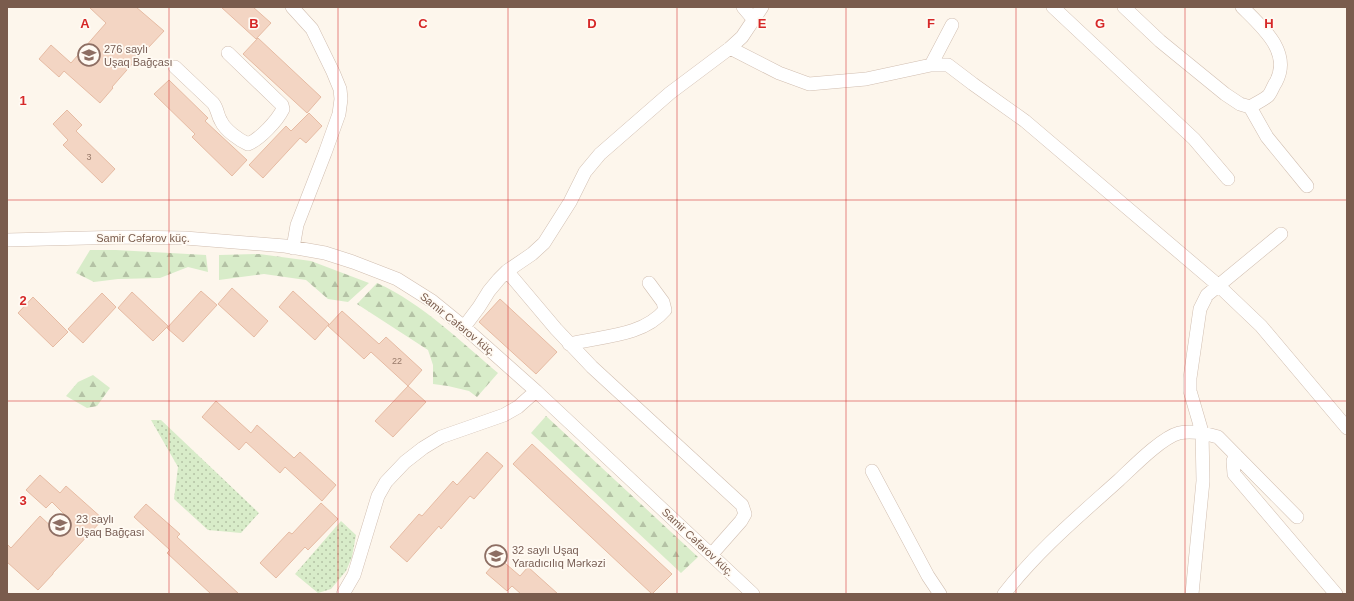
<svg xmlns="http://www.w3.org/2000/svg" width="1354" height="601" viewBox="0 0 1354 601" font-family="Arial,sans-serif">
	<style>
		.forest { fill: url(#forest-firs) }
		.park { fill: url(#park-dots) }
		.building { fill: #f3d5c3; stroke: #e6bba3 }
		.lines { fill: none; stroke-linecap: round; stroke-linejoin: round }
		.street-casing { stroke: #d1beb0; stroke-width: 14 }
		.street { stroke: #fff; stroke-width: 13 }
		.grid { fill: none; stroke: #d62828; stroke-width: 1; stroke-opacity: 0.55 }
		.labels { text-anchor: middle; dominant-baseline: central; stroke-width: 3.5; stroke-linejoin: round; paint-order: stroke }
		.number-label { font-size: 9px; fill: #987a6a }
		.education-label { font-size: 11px; fill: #785e54; stroke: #fffaf3; text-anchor: start }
		.street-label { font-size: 11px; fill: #7a5c4d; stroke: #fffaf3 }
		.grid-label { font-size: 13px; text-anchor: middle; font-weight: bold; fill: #d62828; stroke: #fffaf3; stroke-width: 3.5; stroke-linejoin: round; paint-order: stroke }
	</style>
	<defs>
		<pattern id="forest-firs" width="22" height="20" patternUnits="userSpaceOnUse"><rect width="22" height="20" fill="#d8ecc9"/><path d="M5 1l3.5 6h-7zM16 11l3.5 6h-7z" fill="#b4c2a5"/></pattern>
		<pattern id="park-dots" width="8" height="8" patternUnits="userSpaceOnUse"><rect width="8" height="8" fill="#d8ecc9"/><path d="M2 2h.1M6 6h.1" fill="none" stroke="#b4c2a5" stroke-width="1.8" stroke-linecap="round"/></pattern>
	</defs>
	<rect width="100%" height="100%" fill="#fdf6ec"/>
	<path class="forest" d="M 90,250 L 116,250 L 206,255 L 208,272 L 188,267 L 160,278 L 118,279 L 94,282 L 76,273 Z
		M 259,254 L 311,261 L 369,283 L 348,302 L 328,299 L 306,280 L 264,274 L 219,280 L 219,255 Z
		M 377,283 C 423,304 460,341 498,373 L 477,397 L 469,391 L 448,386 L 433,384 L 433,365 L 428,350 L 357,304 Z
		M 93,375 L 110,388 L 97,406 L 87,408 L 66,396 L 78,382 Z
		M 546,416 L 698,557 L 681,573 L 531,433 Z"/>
	<path class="park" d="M 151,420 L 161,420 L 259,513 L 241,533 L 208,530 L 174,499 L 178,467 Z
		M 341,521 L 356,535 L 352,557 L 346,571 L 331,589 L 318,593 L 295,574 Z"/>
	<path class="building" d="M 89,7 L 136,7 L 164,31 L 148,48 L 147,47 L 112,87 L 113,88 L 100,103 L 64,71 L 59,77 L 39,59 L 51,45 L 71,63 L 106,23 Z
		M 221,7 L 253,7 L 271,23 L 256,39 Z
		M 258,38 L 321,97 L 307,113 L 243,54 Z
		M 169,80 L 208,118 L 205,121 L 247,160 L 232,176 L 192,137 L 195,134 L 154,94 Z
		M 67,110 L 82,125 L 76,131 L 115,169 L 102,183 L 63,145 L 68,140 L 53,124 Z
		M 309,113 L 322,126 L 306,143 L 300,138 L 263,178 L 249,165 L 286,126 L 291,131 Z
		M 232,288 L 268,321 L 254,337 L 218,304 Z
		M 201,291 L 217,305 L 183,342 L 167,328 Z
		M 293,291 L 329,324 L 315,340 L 279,307 Z
		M 132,292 L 168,326 L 153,341 L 118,308 Z
		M 102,293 L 116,307 L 83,343 L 68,329 Z
		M 33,297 L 68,332 L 53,347 L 18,313 Z
		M 500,299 L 557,352 L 536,374 L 479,322 Z
		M 342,311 L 379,344 L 386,337 L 422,370 L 408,386 L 371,352 L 364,359 L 328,326 Z
		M 408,386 L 426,402 L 393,437 L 375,421 Z
		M 216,401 L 251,433 L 257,425 L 294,458 L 300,452 L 336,485 L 322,501 L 285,467 L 280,473 L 246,442 L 239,450 L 202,417 Z
		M 532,444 L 672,574 L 652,594 L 513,464 Z
		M 487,452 L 503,466 L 474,499 L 470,496 L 441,529 L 439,526 L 407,562 L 390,547 L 419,514 L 422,516 L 453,481 L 457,485 Z
		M 40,475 L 60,493 L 66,486 L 103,519 L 53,573 L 53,574 L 38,590 L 7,562 L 7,544 L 11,548 L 40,516 L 56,531 L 68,518 L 52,502 L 46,508 L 26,490 Z
		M 321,503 L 338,519 L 308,550 L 305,547 L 276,578 L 260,563 L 289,532 L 292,534 Z
		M 146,504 L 180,534 L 177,537 L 239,594 L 211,594 L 167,553 L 170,550 L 134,517 Z
		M 499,558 L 520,576 L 528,567 L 558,594 L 521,594 L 512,586 L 507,591 L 486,573 Z"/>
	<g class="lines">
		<g class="street-casing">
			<path id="street" d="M 292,7 L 312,29 L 333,72 L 340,89 L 341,99 L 339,114 L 325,153 L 297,225 L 293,248
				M 743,7 L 754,20
				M 1053,7 L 1194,139 L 1228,179
				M 1124,7 L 1160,41 L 1225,94 L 1240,104 L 1250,107 C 1255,104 1263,100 1268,96 C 1271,93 1273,86 1276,82 C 1292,52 1262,27 1242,7
				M 730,48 L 779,73 L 809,84 L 866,79 L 931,65 L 948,65 L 973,84 L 1025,121 L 1219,286 L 1261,326 L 1347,428
				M 931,65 L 952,25
				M 175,67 L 213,103 C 218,109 217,115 221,121 C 225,130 239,140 248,144 C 260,139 277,121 283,109 L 282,105 L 228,53
				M 1250,107 L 1267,137 L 1307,186
				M 7,240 L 126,237 L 185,238 L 285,246 L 325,253 L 353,262 L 397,279 L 432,301 L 464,327 L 536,391 L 753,594
				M 507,271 L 556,329 L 592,367 L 742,505 L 745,514 L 741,521 L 711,555
				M 464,327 L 479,307 L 489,291 L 499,279 L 507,271 L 532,254 L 544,243 L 570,202 L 585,172 L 600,154 L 670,93 L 730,48 L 742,37 L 762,7
				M 569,344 C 601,336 642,337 665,310 L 663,302 L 649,283
				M 1236,455 L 1233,461 L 1234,474 L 1336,594
				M 872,471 L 928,576 L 940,594
				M 343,594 L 354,575 L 378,496 L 386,482 L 405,462 L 423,448 L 441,437 L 504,415 L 518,407 L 536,391
				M 1004,594 C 1037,551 1079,516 1119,480 C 1133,467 1161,438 1179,433 C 1192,430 1205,433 1218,437 L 1297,517
				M 1192,594 L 1203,481 L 1202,432 L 1190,391 L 1190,378 L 1200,309 L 1207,295 L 1281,234"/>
		</g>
		<use href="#street" class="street"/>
	</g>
	<path class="grid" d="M 169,7 L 169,594M 338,7 L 338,594M 508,7 L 508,594M 677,7 L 677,594M 846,7 L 846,594M 1016,7 L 1016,594M 1185,7 L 1185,594M 7,200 L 1347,200M 7,401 L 1347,401"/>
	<defs>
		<g id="school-ring" transform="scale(1.15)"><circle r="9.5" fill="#fffaf3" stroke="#8d6e63" stroke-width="1.5"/><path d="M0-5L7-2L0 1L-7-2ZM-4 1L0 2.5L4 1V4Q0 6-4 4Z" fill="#8d6e63"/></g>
	</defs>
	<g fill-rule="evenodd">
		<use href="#school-ring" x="89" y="55"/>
		<use href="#school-ring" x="60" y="525"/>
		<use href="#school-ring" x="496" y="556"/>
	</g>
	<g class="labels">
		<g class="number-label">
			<text x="89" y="157">3</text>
			<text x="397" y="361">22</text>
		</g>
		<g class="education-label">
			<text x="104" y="49">276 saylı<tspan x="104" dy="13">Uşaq Bağçası</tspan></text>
			<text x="76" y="519">23 saylı<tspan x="76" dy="13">Uşaq Bağçası</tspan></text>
			<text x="512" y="550">32 saylı Uşaq<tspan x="512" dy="13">Yaradıcılıq Mərkəzi</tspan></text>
		</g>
		<g class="street-label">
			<text x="143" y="238">Samir Cəfərov küç.</text>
			<text transform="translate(458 324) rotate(39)">Samir Cəfərov küç.</text>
			<text transform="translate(698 542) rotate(43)">Samir Cəfərov küç.</text>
		</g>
	</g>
	<g class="grid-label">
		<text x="85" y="28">A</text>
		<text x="254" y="28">B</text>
		<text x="423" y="28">C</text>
		<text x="592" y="28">D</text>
		<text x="762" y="28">E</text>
		<text x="931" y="28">F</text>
		<text x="1100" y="28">G</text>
		<text x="1269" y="28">H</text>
		<text x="23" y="105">1</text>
		<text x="23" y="305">2</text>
		<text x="23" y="505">3</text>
	</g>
	<rect width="1354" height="601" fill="none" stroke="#7a5c4d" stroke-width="16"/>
</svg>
